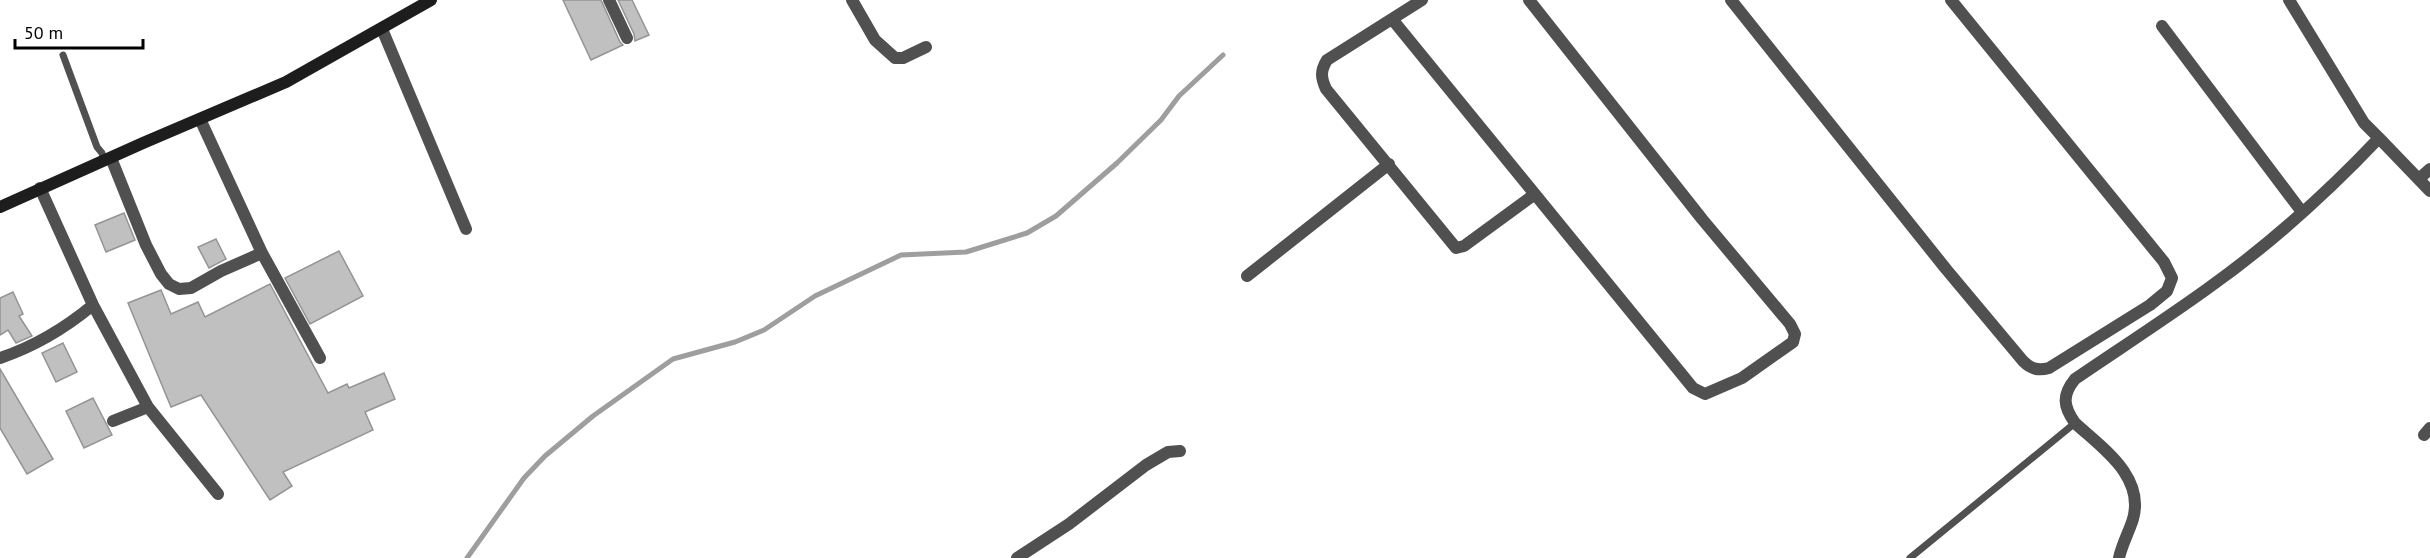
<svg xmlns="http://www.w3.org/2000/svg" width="2430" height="558" viewBox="0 0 2430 558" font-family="'PT Sans',sans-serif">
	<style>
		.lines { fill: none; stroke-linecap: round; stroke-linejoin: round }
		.stream { stroke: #9e9e9e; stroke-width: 5 }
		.building { fill: #c0c0c0; stroke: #949494; stroke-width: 1.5 }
		.lane { stroke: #505050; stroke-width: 7 }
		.street { stroke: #505050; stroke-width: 12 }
		.secondary { stroke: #1d1d1d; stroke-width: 12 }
	</style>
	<rect width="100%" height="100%" fill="#fff"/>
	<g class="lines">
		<path class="stream" d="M 467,558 L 524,478 L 545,456 L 593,416 L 673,359 L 735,342 L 764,330 L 815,296 L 901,255 L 966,252 L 1027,233 L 1056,216 L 1117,163 L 1161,120 L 1179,96 L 1223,55"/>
	</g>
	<path class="building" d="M 563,0 L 601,0 L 620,42 L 623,45 L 591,60 Z
		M 618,0 L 632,0 L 649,35 L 635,41 L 634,34 Z
		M 124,213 L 135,240 L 106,252 L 95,225 Z
		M 216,239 L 226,259 L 209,268 L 198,247 Z
		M 339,251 L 363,296 L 310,324 L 285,278 Z
		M 270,284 L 328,393 L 347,384 L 349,388 L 384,373 L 395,399 L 365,412 L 373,430 L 283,472 L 292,486 L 270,500 L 201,395 L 171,407 L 128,303 L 161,290 L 171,314 L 198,302 L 205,317 Z
		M 13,292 L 23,314 L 19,316 L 32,336 L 16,343 L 8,330 L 0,335 L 0,298 Z
		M 63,343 L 77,372 L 56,382 L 42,353 Z
		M 0,369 L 53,459 L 27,474 L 0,428 Z
		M 93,398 L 112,435 L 84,448 L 66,411 Z"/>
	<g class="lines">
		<path class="lane" d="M 63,55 L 97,147 L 102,153 L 104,161
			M 1910,558 L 2075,423"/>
		<path class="street" d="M 609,0 L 627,38
			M 852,0 L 875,40 L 895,58 L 903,58 L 926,47
			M 1422,0 L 1327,60 C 1320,71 1321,78 1326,89 L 1456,248 L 1464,246 L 1535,194
			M 1731,0 L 1946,269 L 2023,361 C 2031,369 2038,371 2049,368 L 2150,305 L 2167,291 L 2172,278 L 2164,262 L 1951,0
			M 1392,19 L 1693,388 L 1705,394 L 1742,378 L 1793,342 L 1795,334 L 1790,324 L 1702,219 L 1529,0
			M 2162,26 L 2302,212
			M 382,29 L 466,229
			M 200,119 L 262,253 L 320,358
			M 2379,138 L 2430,191
			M 111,158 L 146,245 L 161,274 L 169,284 L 179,289 L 191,288 L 221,271 L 262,253
			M 2420,178 L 2430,169
			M 40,188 L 93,305 L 148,407 L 218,494
			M 1247,276 L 1389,164
			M 0,358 C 36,346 64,329 93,305
			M 113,421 L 148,407
			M 2424,435 L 2430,428
			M 1017,558 L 1069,524 L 1146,465 L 1168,452 L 1180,451
			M 2119,558 C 2122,544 2129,532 2133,519 C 2145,476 2102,448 2075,423 C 2063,406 2062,395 2075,379 C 2119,349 2164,320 2207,289 C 2269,245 2327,193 2379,138 L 2364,123 L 2289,0"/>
		<path class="secondary" d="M 0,207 L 143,143 L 286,82 L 431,0"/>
	</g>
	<path d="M15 39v9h128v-9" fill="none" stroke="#000000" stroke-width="3"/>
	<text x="24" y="39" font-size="18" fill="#000000" stroke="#ffffff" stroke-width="4.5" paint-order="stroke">50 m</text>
</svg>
